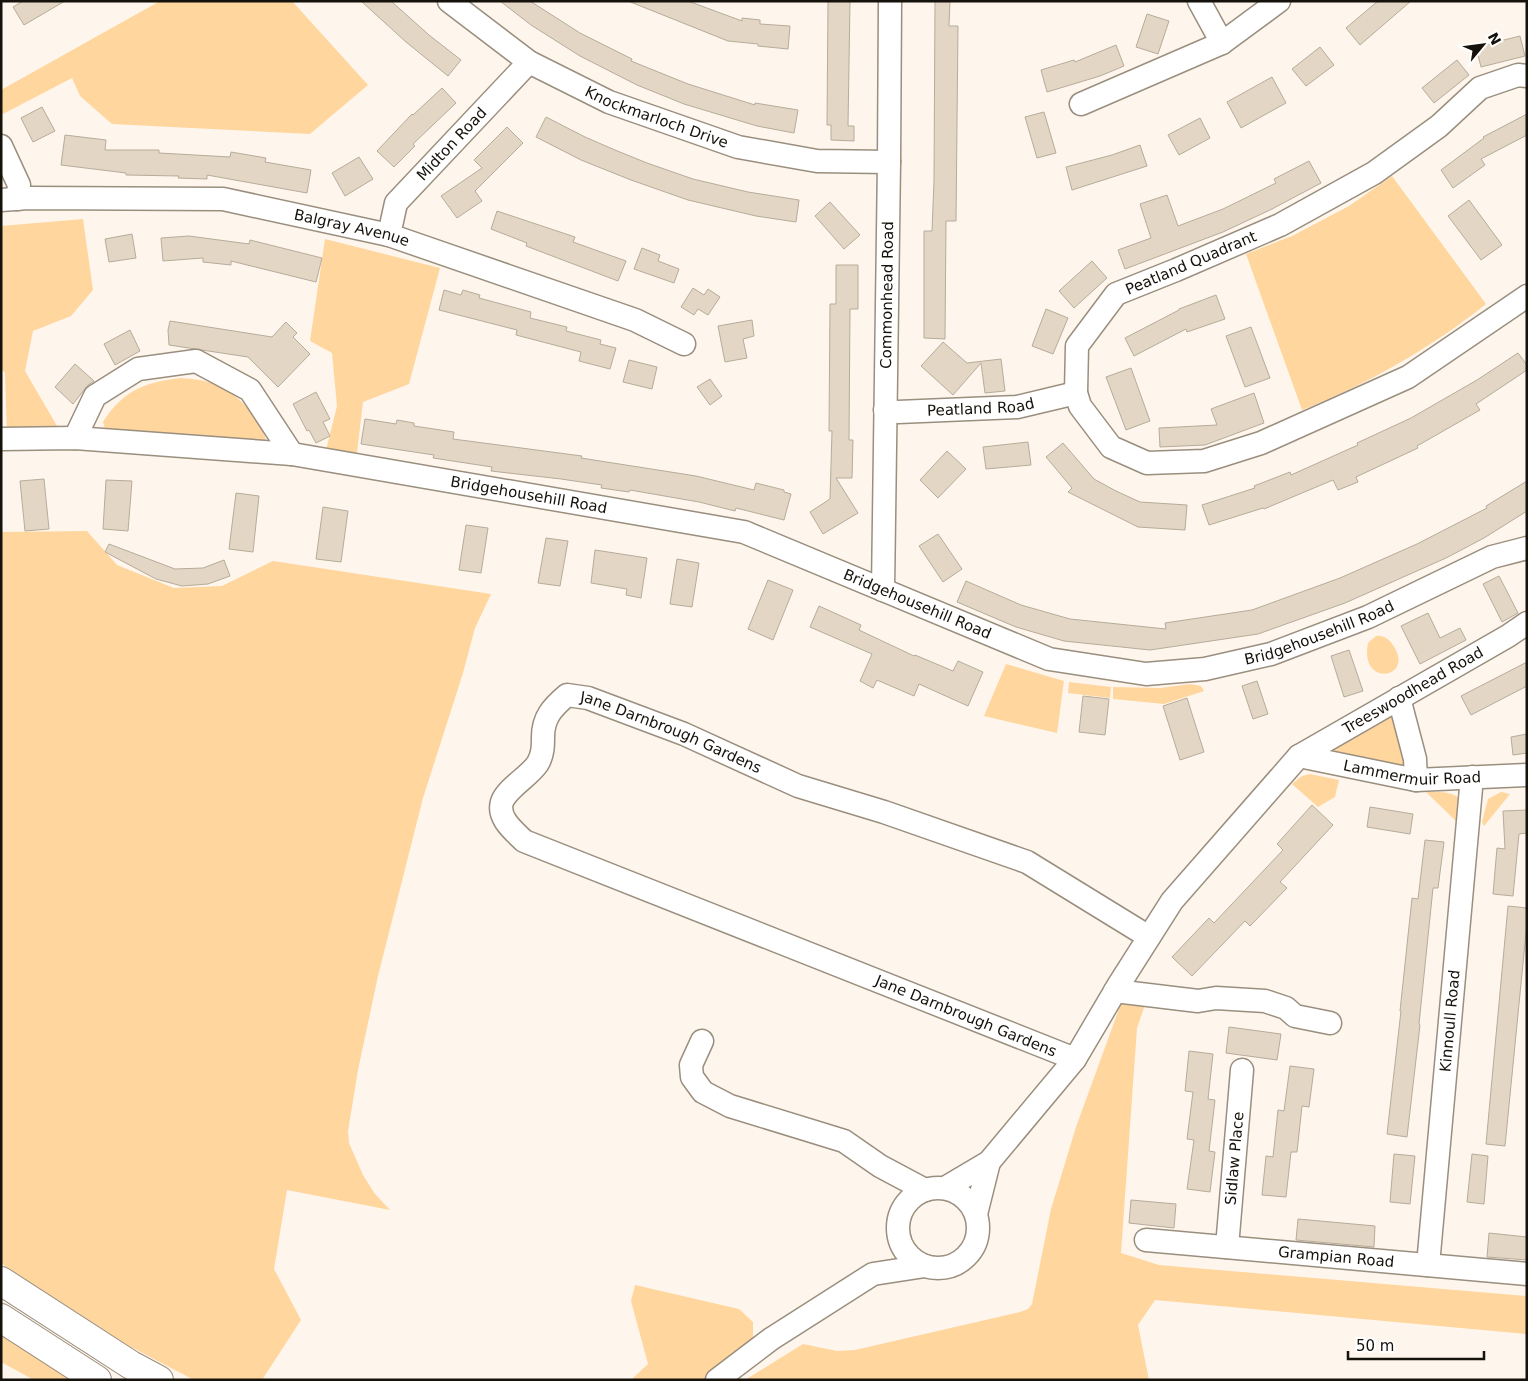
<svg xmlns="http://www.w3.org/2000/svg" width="1528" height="1381" viewBox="0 0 1528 1381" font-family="'DejaVu Sans',sans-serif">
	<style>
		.green { fill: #ffd69e }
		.building { fill: #e3d6c4; stroke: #b7ab9a }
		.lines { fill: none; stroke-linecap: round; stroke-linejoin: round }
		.street-casing { stroke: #9a8e7e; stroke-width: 25 }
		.highway-casing { stroke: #9a8e7e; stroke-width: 30 }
		.street { stroke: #fff; stroke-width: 22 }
		.highway { stroke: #fff; stroke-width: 28 }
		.labels { text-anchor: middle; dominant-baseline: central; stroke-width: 4; stroke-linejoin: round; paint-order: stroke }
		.street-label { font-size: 15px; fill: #15110b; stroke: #fff }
	</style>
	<rect width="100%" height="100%" fill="#fef6ec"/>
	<path class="green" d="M 160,1 L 292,1 L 368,85 L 310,134 L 112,124 L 80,96 L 72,78 L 1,115 L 1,90 Z
		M 1392,176 L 1486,304 C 1431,348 1368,384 1302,410 L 1246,254 L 1292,236 L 1349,206 Z
		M 83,219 L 93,290 L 71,316 L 33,331 L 25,371 L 60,431 L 7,435 L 5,373 L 1,368 L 1,226 Z
		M 325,239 L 440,268 L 409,384 L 363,402 L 356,461 L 325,454 L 337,406 L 332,353 L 310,341 Z
		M 181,378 C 192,379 206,380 216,385 C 238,394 260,417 266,440 L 262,444 L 109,432 L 105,429 L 103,422 C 123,390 146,382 181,378 Z
		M 87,531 L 117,565 L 174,588 L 222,586 L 273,561 L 491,594 L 475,628 L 463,673 L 423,798 L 378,976 L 358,1070 L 348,1131 L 349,1143 L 363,1175 L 375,1194 L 390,1210 L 287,1190 L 274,1269 L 301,1320 L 262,1380 L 194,1380 L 87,1324 L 1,1263 L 1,532 Z
		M 1376,636 C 1383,635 1389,639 1393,645 C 1416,679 1359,688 1368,643 Z
		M 1006,664 L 1064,681 L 1057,733 L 984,716 Z
		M 1069,682 L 1111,687 L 1110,698 L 1068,693 Z
		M 1190,684 L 1201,686 L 1204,691 L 1164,704 L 1113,699 L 1113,687 L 1160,688 Z
		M 1389,712 L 1394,716 L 1405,762 L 1399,768 L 1332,753 L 1333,749 Z
		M 1310,774 L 1339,780 L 1335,797 L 1318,807 L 1292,784 L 1302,776 Z
		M 1426,792 C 1436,792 1459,790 1462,804 C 1463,809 1460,818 1459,824 Z
		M 1501,792 L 1510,794 L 1484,826 L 1482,822 L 1488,799 Z
		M 1123,998 L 1146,1002 L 1137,1028 L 1121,1253 L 1159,1265 L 1527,1296 L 1527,1334 L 1155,1300 L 1138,1325 L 1149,1380 L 745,1380 L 803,1344 L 837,1351 L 855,1350 L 1020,1312 L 1028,1309 L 1032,1304 L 1051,1209 L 1076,1127 Z
		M 635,1285 L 739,1309 L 753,1322 L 753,1339 L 705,1380 L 631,1380 L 648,1364 L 631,1301 Z
		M 1,1330 L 77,1380 L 34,1380 L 1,1362 Z"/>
	<path class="building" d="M 23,1 L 65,1 L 24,25 L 13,7 Z
		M 361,1 L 391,1 L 429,35 L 461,60 L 448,76 L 406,42 Z
		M 500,1 L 530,1 L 580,33 L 632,59 L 631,61 L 688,84 L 755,105 L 755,103 L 798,110 L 794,133 L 757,126 L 684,104 L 637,85 L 580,56 L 531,25 Z
		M 628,1 L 688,1 L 742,21 L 742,18 L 760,20 L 760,24 L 790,26 L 788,49 L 758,46 L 758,44 L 728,41 Z
		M 828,1 L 850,1 L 848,126 L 854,126 L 854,141 L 831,140 L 831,125 L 827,125 Z
		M 935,1 L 950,1 L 949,26 L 958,26 L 956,221 L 946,221 L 945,339 L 924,338 L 924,231 L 932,231 L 934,181 Z
		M 1378,1 L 1411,1 L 1360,45 L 1346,28 Z
		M 1147,14 L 1169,21 L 1158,54 L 1136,47 Z
		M 1520,36 L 1525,56 L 1481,67 L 1476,47 Z
		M 1116,45 L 1124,66 L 1100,76 L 1047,92 L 1041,70 L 1074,60 L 1075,62 Z
		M 1320,47 L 1334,65 L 1306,86 L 1292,69 Z
		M 1457,60 L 1469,75 L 1434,103 L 1422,88 Z
		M 1272,77 L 1286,103 L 1241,128 L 1227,102 Z
		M 442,88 L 456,103 L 413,144 L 415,146 L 394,167 L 377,151 L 412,114 L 413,115 Z
		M 42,107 L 55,131 L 33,142 L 21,118 Z
		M 1044,112 L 1056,153 L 1037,158 L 1025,117 Z
		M 1527,114 L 1527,135 L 1481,159 L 1485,165 L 1453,188 L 1441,170 L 1484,138 L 1483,137 Z
		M 546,117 L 585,137 L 615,150 L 647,163 L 693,179 L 748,192 L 799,200 L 796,222 L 756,216 L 688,200 L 631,180 L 581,160 L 536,137 Z
		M 1200,118 L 1210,138 L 1179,155 L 1168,135 Z
		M 507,127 L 523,143 L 475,191 L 482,201 L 457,218 L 441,196 L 482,168 L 474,160 Z
		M 65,135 L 106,140 L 105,150 L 159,150 L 159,153 L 230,157 L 231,152 L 266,158 L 265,162 L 311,170 L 307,193 L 207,175 L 207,179 L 178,178 L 179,176 L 126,175 L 126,173 L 61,165 Z
		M 1140,145 L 1147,166 L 1072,190 L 1066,167 L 1112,155 Z
		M 359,157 L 373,179 L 345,196 L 332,173 Z
		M 1309,161 L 1321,183 L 1272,209 L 1223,232 L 1125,269 L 1118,250 L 1151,238 L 1140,204 L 1167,195 L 1178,226 L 1223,209 L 1276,183 L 1274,179 Z
		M 1469,200 L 1502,245 L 1481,260 L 1448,216 Z
		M 830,202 L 860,235 L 844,249 L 815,216 Z
		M 497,211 L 575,237 L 573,242 L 626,261 L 618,281 L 526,246 L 527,243 L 491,229 Z
		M 132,234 L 136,258 L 109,262 L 105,239 Z
		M 189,236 L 249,244 L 250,240 L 322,258 L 316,282 L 231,261 L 231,265 L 203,262 L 203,258 L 163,261 L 161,238 Z
		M 642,248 L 660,255 L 658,261 L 679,269 L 674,283 L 634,269 Z
		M 1092,261 L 1107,278 L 1074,308 L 1059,291 Z
		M 836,265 L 858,265 L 858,309 L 850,309 L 849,440 L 853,440 L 852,478 L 836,478 L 858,513 L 823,534 L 810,512 L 830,499 L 832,431 L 829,431 L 830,304 L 836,304 Z
		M 693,288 L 704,295 L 708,289 L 720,297 L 708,315 L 698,309 L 694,315 L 681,307 Z
		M 444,290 L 461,295 L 463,290 L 480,295 L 479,298 L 531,312 L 530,318 L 567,327 L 566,331 L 601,340 L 600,344 L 616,348 L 610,369 L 579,361 L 581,352 L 516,335 L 517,330 L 439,310 Z
		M 1216,295 L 1225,319 L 1187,332 L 1186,329 L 1134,356 L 1125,338 L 1179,310 L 1179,309 Z
		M 1046,309 L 1068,318 L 1053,354 L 1032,346 Z
		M 752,320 L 754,336 L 743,339 L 747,358 L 725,362 L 718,326 Z
		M 170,321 L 272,337 L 286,322 L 297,333 L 293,337 L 310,354 L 278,387 L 248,357 L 169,345 L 168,330 Z
		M 1251,327 L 1270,378 L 1245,387 L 1226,336 Z
		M 130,330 L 140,351 L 115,365 L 104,344 Z
		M 943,342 L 967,363 L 1001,359 L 1005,391 L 985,393 L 981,363 L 953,395 L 921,366 Z
		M 1518,353 L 1527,365 L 1527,370 L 1476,404 L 1480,410 L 1417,446 L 1418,448 L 1356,477 L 1358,482 L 1338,490 L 1333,480 L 1264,509 L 1263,508 L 1209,525 L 1202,505 L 1255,488 L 1254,486 L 1290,472 L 1291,475 L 1358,445 L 1357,443 L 1411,418 L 1477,380 Z
		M 629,360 L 657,367 L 652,389 L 623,382 Z
		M 75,364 L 94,381 L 88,385 L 73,404 L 55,387 Z
		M 1131,368 L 1150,421 L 1126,430 L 1106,377 Z
		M 710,379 L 722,396 L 710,405 L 697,387 Z
		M 316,392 L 330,419 L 323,422 L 330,436 L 316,443 L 309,430 L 307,431 L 293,404 Z
		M 1254,393 L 1264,423 L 1205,445 L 1160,447 L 1159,428 L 1217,425 L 1211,409 Z
		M 365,419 L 396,424 L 397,420 L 414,423 L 414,426 L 454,432 L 453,439 L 582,456 L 581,458 L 696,476 L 754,490 L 756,483 L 784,490 L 784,492 L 791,494 L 784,520 L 736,508 L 735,511 L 699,502 L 630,490 L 629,492 L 601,488 L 602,485 L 561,479 L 491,471 L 492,467 L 433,458 L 434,455 L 361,444 Z
		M 1028,442 L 1031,465 L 986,469 L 983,447 Z
		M 1063,443 L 1094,479 L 1116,491 L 1140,502 L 1187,505 L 1185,530 L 1138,527 L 1068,492 L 1072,488 L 1046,457 Z
		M 947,451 L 966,469 L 938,498 L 920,480 Z
		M 44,479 L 49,529 L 25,531 L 20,481 Z
		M 106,480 L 132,481 L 128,531 L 103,529 Z
		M 1527,481 L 1527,511 L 1484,538 L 1446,558 L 1345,603 L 1258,634 L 1150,650 L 1064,641 L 1016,627 L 957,602 L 966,581 L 1021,605 L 1070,619 L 1166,629 L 1165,623 L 1252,610 L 1340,578 L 1417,544 L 1487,508 L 1486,506 Z
		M 236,493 L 259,496 L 253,552 L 229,549 Z
		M 323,507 L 348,511 L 341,562 L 316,559 Z
		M 466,525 L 488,528 L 481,573 L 459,570 Z
		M 938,534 L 962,569 L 943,582 L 919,546 Z
		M 546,538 L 568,541 L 560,586 L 538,583 Z
		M 109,544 L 175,569 L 203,568 L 224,560 L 230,576 L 208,584 L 182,586 L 156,579 L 105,552 Z
		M 595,550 L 647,558 L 641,598 L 626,595 L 627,589 L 591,583 Z
		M 677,559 L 699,563 L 692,607 L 670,604 Z
		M 1499,576 L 1518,613 L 1502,622 L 1483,584 Z
		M 768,580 L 793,590 L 773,640 L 748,629 Z
		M 819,606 L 861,625 L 859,630 L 914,656 L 915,655 L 953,671 L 958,661 L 983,672 L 968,706 L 919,684 L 914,696 L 877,680 L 873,688 L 860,681 L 872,654 L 810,627 Z
		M 1428,613 L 1440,638 L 1460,628 L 1466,640 L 1420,664 L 1401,626 Z
		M 1349,650 L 1363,691 L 1344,697 L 1331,656 Z
		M 1527,662 L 1527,686 L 1471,715 L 1461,696 Z
		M 1257,681 L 1268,714 L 1253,719 L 1242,686 Z
		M 1083,696 L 1109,699 L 1105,735 L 1079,732 Z
		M 1187,698 L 1204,752 L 1180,760 L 1163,706 Z
		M 1527,734 L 1527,753 L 1513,755 L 1511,737 Z
		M 1312,805 L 1333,825 L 1280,882 L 1287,888 L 1250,926 L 1245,921 L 1192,976 L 1172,957 L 1209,918 L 1214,923 L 1283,850 L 1277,844 Z
		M 1370,807 L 1413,814 L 1410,834 L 1367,827 Z
		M 1527,810 L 1527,833 L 1519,834 L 1513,896 L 1493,894 L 1497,848 L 1505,849 L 1503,811 Z
		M 1425,840 L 1444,842 L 1438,888 L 1433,888 L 1419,1024 L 1420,1025 L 1407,1137 L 1387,1134 L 1401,1011 L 1400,1011 L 1412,898 L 1418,899 Z
		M 1508,906 L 1527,908 L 1527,923 L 1505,1146 L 1486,1144 Z
		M 1229,1027 L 1281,1034 L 1277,1060 L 1226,1053 Z
		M 1189,1051 L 1213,1054 L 1208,1099 L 1215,1100 L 1209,1151 L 1215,1152 L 1210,1192 L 1187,1189 L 1194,1140 L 1187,1139 L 1193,1092 L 1185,1091 Z
		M 1290,1066 L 1314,1069 L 1309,1107 L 1302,1106 L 1297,1152 L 1291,1152 L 1286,1197 L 1262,1195 L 1266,1156 L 1273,1157 L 1278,1110 L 1284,1111 Z
		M 1394,1154 L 1415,1156 L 1410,1204 L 1390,1202 Z
		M 1472,1154 L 1488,1156 L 1484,1204 L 1467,1202 Z
		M 1131,1200 L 1176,1204 L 1174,1228 L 1129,1223 Z
		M 1298,1219 L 1375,1226 L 1374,1247 L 1296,1240 Z
		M 1489,1233 L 1527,1237 L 1527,1260 L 1487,1257 Z"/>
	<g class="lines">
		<g class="street-casing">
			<g id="street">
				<path id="s1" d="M 449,1 L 529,62 L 609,102 L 738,147 L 817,161 L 889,162"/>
				<path d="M 1199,1 L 1222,43"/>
				<path d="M 1527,76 L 1518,75 L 1480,88 L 1439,126 L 1374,173 L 1280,225 L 1176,270 L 1116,294 L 1077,346 L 1076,393 L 1080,406 L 1111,447 L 1147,463 L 1204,461 L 1261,443 L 1408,377 L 1527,296"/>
				<path d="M 1081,104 L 1222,43 L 1279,1"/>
				<path d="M 1,146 L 19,185 L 18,199"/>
				<path id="s2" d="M 1,200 L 28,198 L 223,199 L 389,235 L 635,320 L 684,344"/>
				<path id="s3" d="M 389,235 L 396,203 L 529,62"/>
				<path id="s4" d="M 885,410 L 898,412 L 1017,407 L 1076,393"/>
				<path d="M 75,438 L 95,396 L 138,369 L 196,361 L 250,390 L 292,454"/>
				<path id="s5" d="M 1,439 L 75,438 L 292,454 L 744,532 L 1049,659 L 1146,674 L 1205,669 L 1271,654 L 1368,617 L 1492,557 L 1527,548"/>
				<path id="s6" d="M 883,590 L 889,162 L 890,1"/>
				<path d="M 1399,698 L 1415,759 L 1416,780"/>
				<path id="s7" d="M 1299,756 L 1416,780 L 1527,775"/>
				<path d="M 1115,991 L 1198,1001 L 1216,998 L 1265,1001 L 1286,1008 L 1295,1016 L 1330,1023"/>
				<path d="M 702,1041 L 691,1065 L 692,1077 L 703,1092 L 730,1106 L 844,1141 L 880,1166 L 925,1190"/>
				<path id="s8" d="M 1075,1059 L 524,841 C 514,831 497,818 502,802 C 507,788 530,776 538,763 C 543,754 543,746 543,737 C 543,717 553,707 567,695 L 588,698 L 684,734 L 798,786 L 884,812 L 1027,862 L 1149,937"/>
				<path id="s9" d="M 945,1188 L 989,1162 L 1075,1059 L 1118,986 L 1172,901 L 1299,756 L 1508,636 L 1527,623"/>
				<circle cx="938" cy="1228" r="40"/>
				<path d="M 976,1214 L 989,1162"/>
				<path id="s10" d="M 1146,1240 L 1527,1274"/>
				<path id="s11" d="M 1227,1247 L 1242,1070"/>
				<path id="s12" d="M 1428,1265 L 1472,777"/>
				<path d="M 717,1380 L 771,1339 L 873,1274 L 925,1266"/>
			</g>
		</g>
		<g class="highway-casing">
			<path id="highway" d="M 1,1281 L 131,1365 L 159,1380
				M 1,1318 L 97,1380"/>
		</g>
		<use href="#street" class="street"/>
		<use href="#highway" class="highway"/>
	</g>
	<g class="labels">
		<g class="street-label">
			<text stroke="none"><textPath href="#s1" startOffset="240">Knockmarloch Drive</textPath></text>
			<text stroke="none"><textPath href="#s3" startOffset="114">Midton Road</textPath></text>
			<text stroke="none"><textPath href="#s2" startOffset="354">Balgray Avenue</textPath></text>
			<text transform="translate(1191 263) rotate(-23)">Peatland Quadrant</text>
			<text stroke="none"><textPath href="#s6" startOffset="295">Commonhead Road</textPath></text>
			<text stroke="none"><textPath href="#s4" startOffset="96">Peatland Road</textPath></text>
			<text stroke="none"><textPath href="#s5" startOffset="532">Bridgehousehill Road</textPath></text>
			<text stroke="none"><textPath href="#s5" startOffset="938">Bridgehousehill Road</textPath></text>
			<text stroke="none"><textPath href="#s5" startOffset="1358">Bridgehousehill Road</textPath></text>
			<text stroke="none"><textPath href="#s9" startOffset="695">Treeswoodhead Road</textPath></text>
			<text stroke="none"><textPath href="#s8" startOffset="881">Jane Darnbrough Gardens</textPath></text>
			<text stroke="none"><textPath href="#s7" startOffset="115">Lammermuir Road</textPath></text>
			<text transform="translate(966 1016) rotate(22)">Jane Darnbrough Gardens</text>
			<text stroke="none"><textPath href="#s12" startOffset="245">Kinnoull Road</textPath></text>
			<text stroke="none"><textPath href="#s11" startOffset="89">Sidlaw Place</textPath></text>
			<text stroke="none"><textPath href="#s10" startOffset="191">Grampian Road</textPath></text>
		</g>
	</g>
	<rect width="1528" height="1381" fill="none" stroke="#15110b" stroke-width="5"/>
	<g transform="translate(1483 45) rotate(61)" stroke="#ffffff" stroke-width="4" paint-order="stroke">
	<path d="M0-4L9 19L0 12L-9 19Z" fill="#15110b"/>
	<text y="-8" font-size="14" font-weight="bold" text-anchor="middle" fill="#15110b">N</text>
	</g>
	<path d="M1348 1351v8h136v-8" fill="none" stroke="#15110b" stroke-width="2.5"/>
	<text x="1356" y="1351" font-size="15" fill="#15110b" stroke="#ffffff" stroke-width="4" paint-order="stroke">50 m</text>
</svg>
